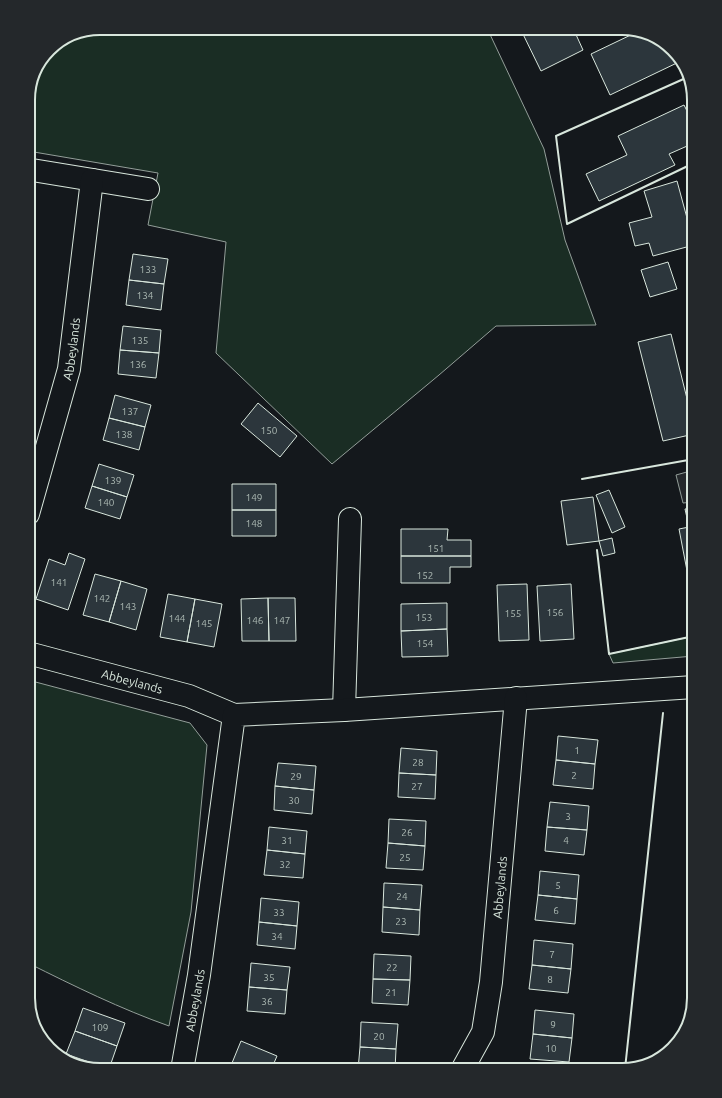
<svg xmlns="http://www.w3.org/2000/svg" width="722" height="1098" viewBox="0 0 722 1098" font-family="Ubuntu,sans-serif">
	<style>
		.green { fill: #1a2d24; stroke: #939e99 }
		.parking { fill: #24282b; stroke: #939e99 }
		.building { fill: #2c363c; stroke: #d8e6dc }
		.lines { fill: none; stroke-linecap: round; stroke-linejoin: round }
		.minor-casing { stroke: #d8e6dc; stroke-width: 24 }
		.minor { stroke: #14181c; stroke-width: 22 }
		.wall { stroke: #d8e6dc; stroke-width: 2 }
		.labels { text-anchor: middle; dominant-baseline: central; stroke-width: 3; stroke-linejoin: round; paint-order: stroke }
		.number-label { font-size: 10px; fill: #adbab4 }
		.street-label { font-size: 12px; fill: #d8e6dc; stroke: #14181c }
		.rim { fill: none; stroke: #d8e6dc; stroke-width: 2 }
	</style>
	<rect width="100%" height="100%" fill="#14181c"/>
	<path class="green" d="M 100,28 L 487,28 L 544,149 L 565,240 L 596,325 L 496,326 L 439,375 L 332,464 L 216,353 L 226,242 L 148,225 L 158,173 L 28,151 L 28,96 L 49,49 L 73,33 Z
		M 694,636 L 694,656 L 613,663 L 609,654 Z
		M 28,680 L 190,723 L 207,745 L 191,912 L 169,1026 C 121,1009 74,986 28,963 Z"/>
	<path class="parking" d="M 694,470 L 694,502 L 683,503 L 676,475 Z"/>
	<path class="building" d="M 520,28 L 573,28 L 583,50 L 541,71 Z
		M 637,32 L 662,40 L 681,61 L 610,95 L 591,54 Z
		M 684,105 L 694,125 L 694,143 L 669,154 L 675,165 L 599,201 L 586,174 L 627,155 L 618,136 Z
		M 677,181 L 687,218 L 694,216 L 694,245 L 653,256 L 649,243 L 635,246 L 629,223 L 652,217 L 644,191 Z
		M 133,254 L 168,259 L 164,284 L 129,280 Z
		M 668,262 L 677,289 L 650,297 L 641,270 Z
		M 129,280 L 164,284 L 161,310 L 126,305 Z
		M 123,326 L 161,330 L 159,353 L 120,350 Z
		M 671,334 L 694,427 L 694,434 L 663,441 L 638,342 Z
		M 120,350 L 159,353 L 156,378 L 118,374 Z
		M 115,395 L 151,405 L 145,427 L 109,418 Z
		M 258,403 L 297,436 L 280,457 L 241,424 Z
		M 109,418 L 145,427 L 139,450 L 103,440 Z
		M 99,464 L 134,475 L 127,497 L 92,486 Z
		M 232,484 L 276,484 L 276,510 L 232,510 Z
		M 92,486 L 127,497 L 120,519 L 85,508 Z
		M 609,490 L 625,527 L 612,533 L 596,495 Z
		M 593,497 L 599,541 L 567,545 L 561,501 Z
		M 694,508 L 694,575 L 688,576 L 679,529 L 689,527 L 685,509 Z
		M 232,510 L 276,510 L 276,536 L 232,536 Z
		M 401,529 L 448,529 L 447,540 L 471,540 L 471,556 L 401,556 Z
		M 612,538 L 615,553 L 603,556 L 599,541 Z
		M 69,553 L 85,559 L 68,610 L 36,599 L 49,559 L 65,565 Z
		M 401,556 L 471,556 L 471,567 L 450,567 L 450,583 L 401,583 Z
		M 95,574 L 121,581 L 109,622 L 83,615 Z
		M 121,581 L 147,589 L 136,630 L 109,622 Z
		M 527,584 L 529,640 L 499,641 L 497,585 Z
		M 571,584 L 574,639 L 540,641 L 537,586 Z
		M 168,594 L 195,599 L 187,642 L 160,637 Z
		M 268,598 L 269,641 L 242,641 L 241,599 Z
		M 268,598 L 295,598 L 296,641 L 269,641 Z
		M 195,599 L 222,604 L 214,647 L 187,642 Z
		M 447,603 L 447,629 L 401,631 L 401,604 Z
		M 447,629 L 448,656 L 402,657 L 401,631 Z
		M 558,736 L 598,740 L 595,764 L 556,760 Z
		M 401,748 L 437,751 L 436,775 L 399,773 Z
		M 556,760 L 595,764 L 593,789 L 553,785 Z
		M 278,763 L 316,766 L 314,790 L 275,786 Z
		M 399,773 L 436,775 L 435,799 L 398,797 Z
		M 275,786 L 314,790 L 312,814 L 274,810 Z
		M 550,802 L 589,806 L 587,830 L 547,827 Z
		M 389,819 L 426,821 L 425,846 L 388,843 Z
		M 269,827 L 307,831 L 305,854 L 267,850 Z
		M 547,827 L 587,830 L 584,855 L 545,851 Z
		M 388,843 L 425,846 L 423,870 L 386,868 Z
		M 267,850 L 305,854 L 303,878 L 264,875 Z
		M 540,871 L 579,875 L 577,899 L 538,895 Z
		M 384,883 L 422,885 L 420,910 L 383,907 Z
		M 538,895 L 577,899 L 575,924 L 535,920 Z
		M 261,898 L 299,902 L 297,926 L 259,922 Z
		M 383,907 L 420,910 L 419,935 L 382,932 Z
		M 259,922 L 297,926 L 295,949 L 257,945 Z
		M 534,940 L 573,944 L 571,969 L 532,965 Z
		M 374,954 L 411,956 L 410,980 L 373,979 Z
		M 251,963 L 290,967 L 287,990 L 249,987 Z
		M 532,965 L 571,969 L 568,993 L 529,989 Z
		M 373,979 L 410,980 L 408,1005 L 372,1003 Z
		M 249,987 L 287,990 L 285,1014 L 247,1011 Z
		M 83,1008 L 125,1023 L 117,1046 L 75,1031 Z
		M 535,1010 L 574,1014 L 572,1038 L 533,1034 Z
		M 361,1022 L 398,1024 L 396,1049 L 360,1047 Z
		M 75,1031 L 117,1046 L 109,1069 L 66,1054 Z
		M 533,1034 L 572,1038 L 569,1062 L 530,1059 Z
		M 241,1041 L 277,1056 L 271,1070 L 248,1070 L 232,1063 Z
		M 360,1047 L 396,1049 L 395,1070 L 358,1070 Z
		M 232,1063 L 248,1070 L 229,1070 Z"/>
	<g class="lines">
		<g class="minor-casing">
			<g id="minor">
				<path d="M 32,170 L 148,189"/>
				<path id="s1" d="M 28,514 L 69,369 L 92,180"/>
				<path id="s2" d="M 28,653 L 189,696 L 234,715"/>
				<path d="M 344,710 L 350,519"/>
				<path id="s3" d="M 182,1070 L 199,975 L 234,715 L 344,710 L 694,687"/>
				<path id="s4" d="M 462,1070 L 483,1032 L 491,982 L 516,698"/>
			</g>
		</g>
		<use href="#minor" class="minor"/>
		<path class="wall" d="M 688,77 L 556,136 L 567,224 L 694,163
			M 582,479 L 694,459
			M 597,550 L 609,654 L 694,636
			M 625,1069 L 663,713"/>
	</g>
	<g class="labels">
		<g class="number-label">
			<text x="148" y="269">133</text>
			<text x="145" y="295">134</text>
			<text x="140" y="340">135</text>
			<text x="138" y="364">136</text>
			<text x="130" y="411">137</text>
			<text x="269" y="430">150</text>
			<text x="124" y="434">138</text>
			<text x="113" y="480">139</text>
			<text x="254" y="497">149</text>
			<text x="106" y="502">140</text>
			<text x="254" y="523">148</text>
			<text x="436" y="548">151</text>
			<text x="425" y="575">152</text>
			<text x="59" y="582">141</text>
			<text x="102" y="598">142</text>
			<text x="128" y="606">143</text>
			<text x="555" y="612">156</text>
			<text x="513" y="613">155</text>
			<text x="424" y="617">153</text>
			<text x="177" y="618">144</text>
			<text x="255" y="620">146</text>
			<text x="282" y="620">147</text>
			<text x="204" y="623">145</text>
			<text x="425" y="643">154</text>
			<text x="577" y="750">1</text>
			<text x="418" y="762">28</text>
			<text x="574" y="775">2</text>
			<text x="296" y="776">29</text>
			<text x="417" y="786">27</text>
			<text x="294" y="800">30</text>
			<text x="568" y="816">3</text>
			<text x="407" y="832">26</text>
			<text x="287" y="840">31</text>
			<text x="566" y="840">4</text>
			<text x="405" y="857">25</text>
			<text x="285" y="864">32</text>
			<text x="558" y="885">5</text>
			<text x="402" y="896">24</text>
			<text x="556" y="910">6</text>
			<text x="279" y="912">33</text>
			<text x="401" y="921">23</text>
			<text x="277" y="936">34</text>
			<text x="552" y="954">7</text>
			<text x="392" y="967">22</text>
			<text x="269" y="977">35</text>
			<text x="550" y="979">8</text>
			<text x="391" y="992">21</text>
			<text x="267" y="1001">36</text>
			<text x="553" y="1024">9</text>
			<text x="100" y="1027">109</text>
			<text x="379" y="1036">20</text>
			<text x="551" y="1048">10</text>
		</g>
		<g class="street-label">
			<text stroke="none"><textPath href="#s1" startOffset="171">Abbeylands</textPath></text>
			<text stroke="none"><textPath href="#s2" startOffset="108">Abbeylands</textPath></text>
			<text stroke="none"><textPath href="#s4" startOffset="189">Abbeylands</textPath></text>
			<text stroke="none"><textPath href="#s3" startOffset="71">Abbeylands</textPath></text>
		</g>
	</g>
	<path d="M0 0H722V1098H0ZM100 35H622A65 65 0 0 1 687 100V998A65 65 0 0 1 622 1063H100A65 65 0 0 1 35 998V100A65 65 0 0 1 100 35Z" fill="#24282b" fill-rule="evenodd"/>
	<path class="rim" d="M100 35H622A65 65 0 0 1 687 100V998A65 65 0 0 1 622 1063H100A65 65 0 0 1 35 998V100A65 65 0 0 1 100 35Z"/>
</svg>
